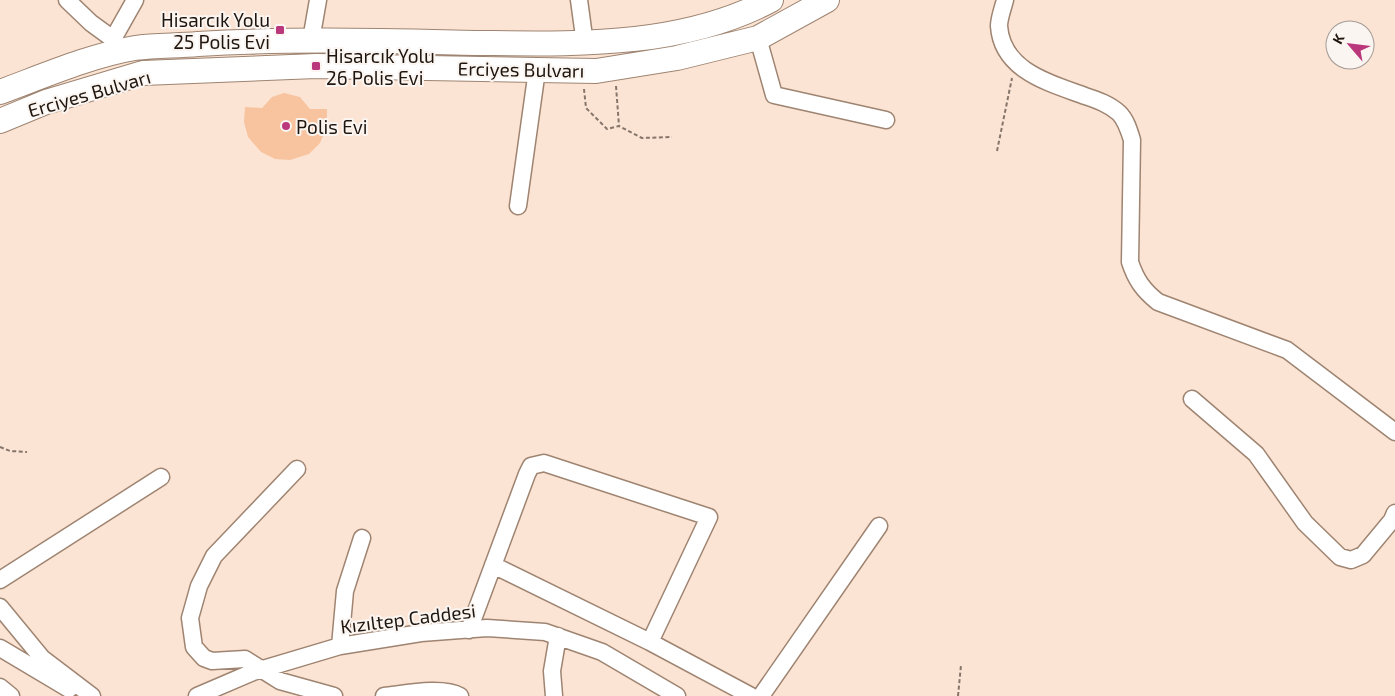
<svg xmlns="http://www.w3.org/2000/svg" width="1395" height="696" viewBox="0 0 1395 696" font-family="'Exo 2',sans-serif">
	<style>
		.building { fill: #f7c49f }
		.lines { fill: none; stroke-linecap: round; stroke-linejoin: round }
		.minor-casing { stroke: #9e8471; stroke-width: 19 }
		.highway-casing { stroke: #9e8471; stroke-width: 26 }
		.path { stroke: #85756a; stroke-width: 2; stroke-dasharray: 4 2.5; stroke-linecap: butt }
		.minor { stroke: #fff; stroke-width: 16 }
		.highway { stroke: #fff; stroke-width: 24 }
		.poi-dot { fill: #bb377c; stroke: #fbf5f1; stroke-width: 2 }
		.labels { text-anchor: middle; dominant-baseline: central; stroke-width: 4; stroke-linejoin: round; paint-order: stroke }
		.poi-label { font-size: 19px; fill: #1f150e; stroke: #fbf5f1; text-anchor: start }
		.street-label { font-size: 19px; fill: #1f150e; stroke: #fbf5f1 }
	</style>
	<rect width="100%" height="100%" fill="#fce4d4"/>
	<path class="building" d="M 284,93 L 300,97 L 310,109 L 327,109 L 327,114 L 326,129 L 320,143 L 309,154 L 290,160 L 275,159 L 261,152 L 248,137 L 244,122 L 245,107 L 262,108 L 272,97 Z"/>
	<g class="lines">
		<g class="minor-casing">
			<path id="minor" d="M 67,0 L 91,23 L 113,39 L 118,53
				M 579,0 L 585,44
				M 1005,0 C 1003,8 999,18 999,26 C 1002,71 1050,83 1085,96 C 1097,100 1109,104 1119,113 C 1126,120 1129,130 1132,140 L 1130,262 C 1136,280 1143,290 1158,302 L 1287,350 L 1395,432
				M 758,38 L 774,95 L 886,120
				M 113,39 L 135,0
				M 311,40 L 318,0
				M 518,206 L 537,70
				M 1192,399 L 1256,454 L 1305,523 L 1340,557 L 1351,560 L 1363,555 L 1392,520 L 1395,513
				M 297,469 L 214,556 L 199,586 L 190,618 L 194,647 L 204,658 L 212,661 L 245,659 L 280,681 L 334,696
				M 493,565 L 650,642 L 751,696
				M 0,580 L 161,477
				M 0,607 L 42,658 L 92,696
				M 469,630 L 527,474 L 531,466 L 544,463 L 709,517 L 650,642
				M 340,646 L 345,591 L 362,538
				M 0,648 L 69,689
				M 0,687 L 11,696
				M 197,696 L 253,672 L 340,646 L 421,633 L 487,628 L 545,632 L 602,652 L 677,696
				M 384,696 C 404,694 442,686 460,696
				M 554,696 L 552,671 L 558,636
				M 761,696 L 879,526"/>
		</g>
		<g class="highway-casing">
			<path id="highway" d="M 0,92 C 41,77 92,55 135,48 C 156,45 177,46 198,44 C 293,38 388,41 482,43 C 580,44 682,47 771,0
				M 0,121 L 46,102 L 143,73 L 316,66 L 596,71 L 677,58 L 758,38 L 827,0"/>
		</g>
		<path class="path" d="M 616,86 L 619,126
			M 584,89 L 586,108 L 607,129 L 619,126 L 642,138 L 672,137
			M 997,151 L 1012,78
			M 0,447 L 10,451 L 27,452
			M 958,696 L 961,665"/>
		<use href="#minor" class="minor"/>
		<use href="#highway" class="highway"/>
	</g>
	<g class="poi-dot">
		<rect x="275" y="25" width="10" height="10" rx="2.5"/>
		<rect x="311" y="61" width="10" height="10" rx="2.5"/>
		<circle cx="286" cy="126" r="5"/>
	</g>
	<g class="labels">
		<g class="poi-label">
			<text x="270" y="19" text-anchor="end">Hisarcık Yolu<tspan x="270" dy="22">25 Polis Evi</tspan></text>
			<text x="326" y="55">Hisarcık Yolu<tspan x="326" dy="22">26 Polis Evi</tspan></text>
			<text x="296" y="126">Polis Evi</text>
		</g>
		<g class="street-label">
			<text transform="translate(521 69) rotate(1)">Erciyes Bulvarı</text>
			<text transform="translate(89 93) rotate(-16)">Erciyes Bulvarı</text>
			<text transform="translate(408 618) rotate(-7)">Kızıltep Caddesi</text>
		</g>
	</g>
	<g transform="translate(1350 45) rotate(298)"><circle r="24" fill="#fbf5f1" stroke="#a39b96"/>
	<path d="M0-4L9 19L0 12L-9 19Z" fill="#bb377c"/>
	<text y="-8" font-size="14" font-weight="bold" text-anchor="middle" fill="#1f150e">K</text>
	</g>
</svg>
